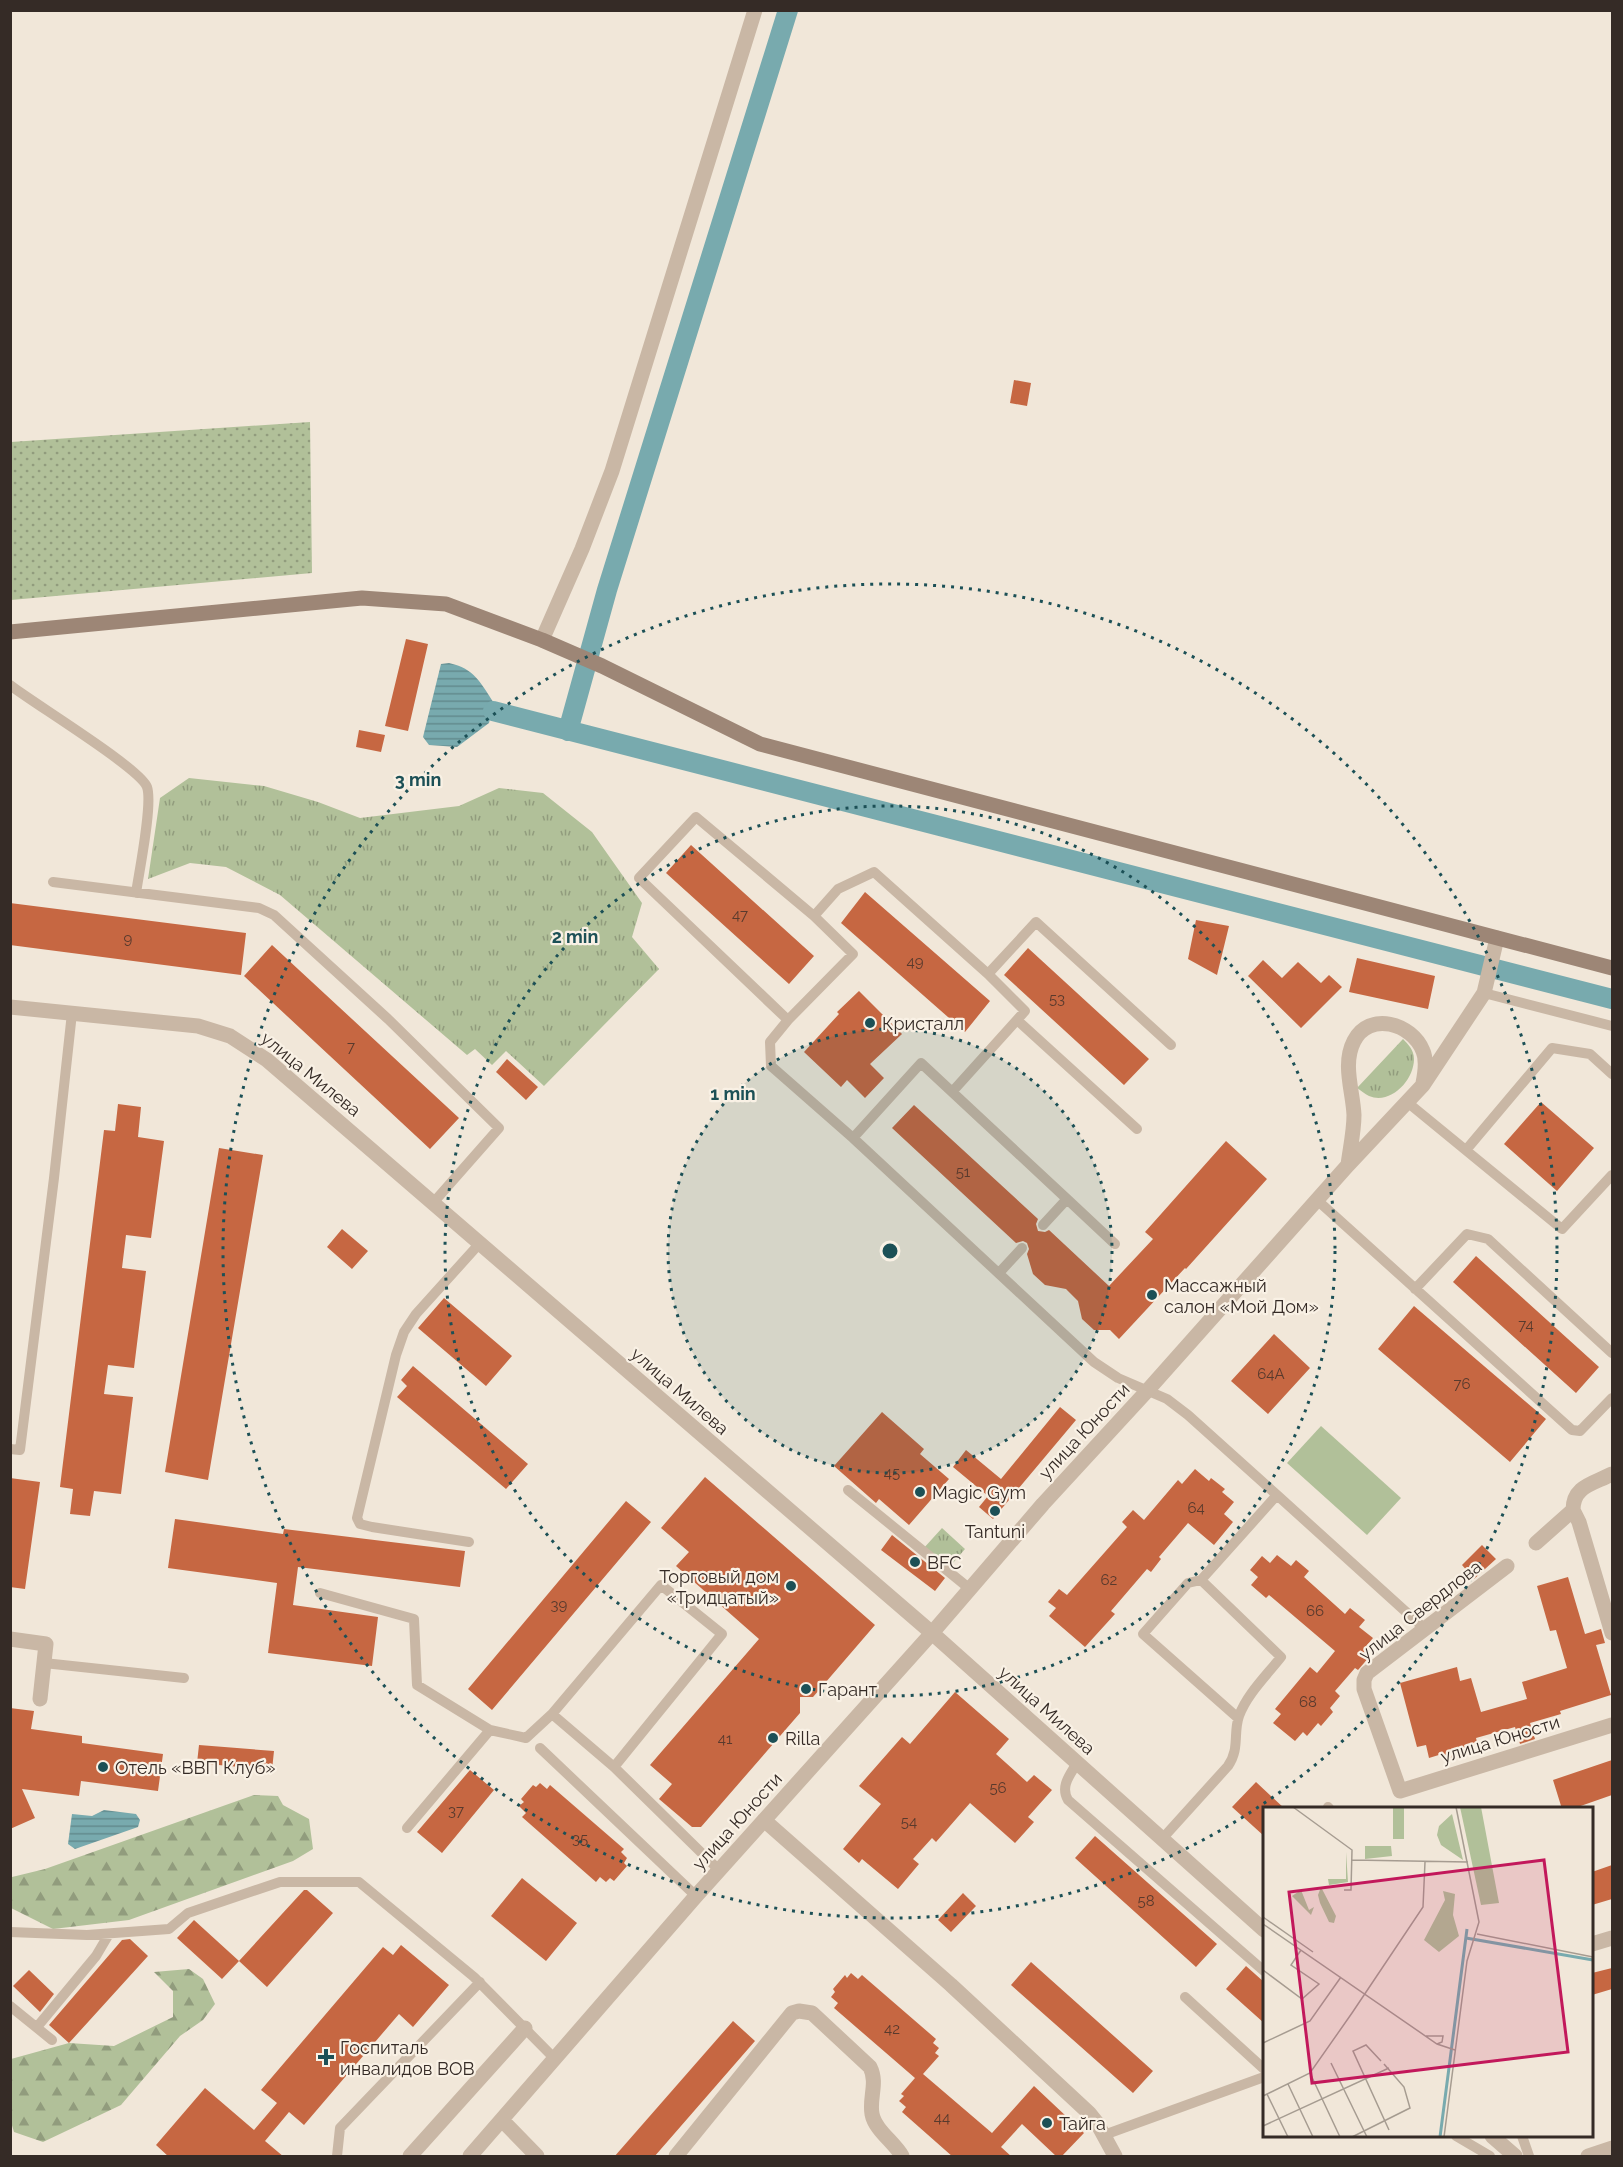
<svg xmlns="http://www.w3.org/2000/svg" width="1623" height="2167" viewBox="0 0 1623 2167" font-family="Raleway,sans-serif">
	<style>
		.grass { fill: url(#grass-tufts) }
		.forest { fill: url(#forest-firs) }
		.garden { fill: url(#garden-dots) }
		.pitch { fill: #b1c099 }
		.water { fill: url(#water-rules) }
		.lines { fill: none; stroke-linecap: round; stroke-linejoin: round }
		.canal { stroke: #78aaae; stroke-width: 20 }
		.building { fill: #c66742 }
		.lane { stroke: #c9b7a5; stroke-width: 10 }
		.street { stroke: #c9b7a5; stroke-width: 15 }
		.secondary { stroke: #9d8676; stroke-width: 15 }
		.ring { fill: none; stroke: #1c5056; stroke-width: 3; stroke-dasharray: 3 6 }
		.poi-dot { fill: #1c5056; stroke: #f9f1e5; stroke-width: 2 }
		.labels { text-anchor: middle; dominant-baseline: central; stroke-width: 4.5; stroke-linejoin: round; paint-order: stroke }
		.number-label { font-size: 15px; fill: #593a2d }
		.poi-label { font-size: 18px; fill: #352b26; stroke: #f9f1e5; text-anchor: start }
		.street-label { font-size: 18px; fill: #352b26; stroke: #f9f1e5 }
		.inset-river { fill: none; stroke: #78aaae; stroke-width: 3 }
		.inset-road { fill: none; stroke: #a69c91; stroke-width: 1.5 }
		.view { fill: #c2185b; fill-opacity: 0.15; stroke: #c2185b; stroke-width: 3 }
		.inset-edge { fill: none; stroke: #352b26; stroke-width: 3 }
		.centre { fill: #1c5056; stroke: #f9f1e5; stroke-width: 3 }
		.ring-label { font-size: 18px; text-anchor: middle; font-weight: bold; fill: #1c5056; stroke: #f9f1e5; stroke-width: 4.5; stroke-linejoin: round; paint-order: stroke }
	</style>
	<defs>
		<pattern id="grass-tufts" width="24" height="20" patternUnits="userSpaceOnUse" patternTransform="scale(1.5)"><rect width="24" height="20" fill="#b1c099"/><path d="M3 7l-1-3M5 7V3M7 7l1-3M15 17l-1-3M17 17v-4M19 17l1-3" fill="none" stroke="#919c7d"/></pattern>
		<pattern id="forest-firs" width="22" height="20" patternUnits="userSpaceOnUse" patternTransform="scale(1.5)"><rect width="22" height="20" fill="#b1c099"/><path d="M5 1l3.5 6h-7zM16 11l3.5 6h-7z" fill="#919c7d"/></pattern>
		<pattern id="garden-dots" width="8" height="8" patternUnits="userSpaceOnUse" patternTransform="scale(1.5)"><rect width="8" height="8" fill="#b1c099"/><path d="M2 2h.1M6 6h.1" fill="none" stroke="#919c7d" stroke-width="1.8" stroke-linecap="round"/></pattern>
		<pattern id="water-rules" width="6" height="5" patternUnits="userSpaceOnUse" patternTransform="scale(1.5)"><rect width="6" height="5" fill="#78aaae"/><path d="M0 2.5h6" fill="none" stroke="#638b8d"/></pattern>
	</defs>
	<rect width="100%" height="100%" fill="#f1e7d9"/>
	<path class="grass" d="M 189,778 L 264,786 L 318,802 L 360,818 L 459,806 L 499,788 L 543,793 L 592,832 L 642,903 L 632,937 L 659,969 L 544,1086 L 506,1051 L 492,1065 L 475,1049 L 467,1055 L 280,895 L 226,867 L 190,863 L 148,879 L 160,798 Z
		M 1403,1039 C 1408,1044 1414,1050 1414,1059 C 1414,1080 1391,1105 1369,1096 C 1365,1094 1360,1090 1357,1088 Z
		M 942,1528 L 965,1549 L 947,1570 L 923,1549 Z"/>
	<path class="forest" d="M 254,1795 L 278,1796 L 283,1805 L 309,1819 L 313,1849 L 293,1861 L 129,1920 L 53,1929 L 11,1908 L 12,1877 L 45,1869 Z
		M 189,1969 L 203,1979 L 215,2004 L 203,2020 L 180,2036 L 121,2105 L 43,2142 L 14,2132 L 11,2122 L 11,2059 L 69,2043 L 114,2046 L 173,2017 L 173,1991 L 154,1972 Z"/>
	<path class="garden" d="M 310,422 L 312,573 L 11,600 L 11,442 Z"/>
	<path class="pitch" d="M 1321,1426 L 1401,1498 L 1367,1535 L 1287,1463 Z"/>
	<path class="water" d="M 449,663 C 475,669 480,682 494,703 L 489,723 L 457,747 L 429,745 L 423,737 L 441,664 Z
		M 104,1810 L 136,1814 L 140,1820 L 138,1827 L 75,1849 L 68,1844 L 72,1814 L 92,1816 Z"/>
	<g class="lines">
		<path class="canal" d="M 493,711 L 1612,999
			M 568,731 L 607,590 L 788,10"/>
	</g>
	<path class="building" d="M 1014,380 L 1031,383 L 1027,406 L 1010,403 Z
		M 406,639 L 428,644 L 408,731 L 385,726 Z
		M 359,730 L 385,735 L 381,752 L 356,747 Z
		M 691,845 L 814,956 L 789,984 L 666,873 Z
		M 865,892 L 990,1001 L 965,1032 L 841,923 Z
		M 10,903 L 246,933 L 241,975 L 10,945 Z
		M 1196,920 L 1229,926 L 1217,975 L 1188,959 Z
		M 272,945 L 459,1118 L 430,1149 L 244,976 Z
		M 1028,948 L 1149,1059 L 1124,1085 L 1004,975 Z
		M 1357,958 L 1435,976 L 1428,1009 L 1349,992 Z
		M 1263,960 L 1282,978 L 1298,962 L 1321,983 L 1329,975 L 1342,987 L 1301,1028 L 1248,976 Z
		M 859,991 L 902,1034 L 870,1064 L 884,1078 L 865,1098 L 847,1080 L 841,1087 L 804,1052 L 839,1014 L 837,1012 Z
		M 507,1059 L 538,1087 L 526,1100 L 496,1072 Z
		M 1541,1102 L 1594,1148 L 1557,1191 L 1504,1144 Z
		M 118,1104 L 141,1107 L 138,1137 L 164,1141 L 151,1238 L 126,1235 L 122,1268 L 146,1271 L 134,1368 L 108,1365 L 104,1394 L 133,1397 L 121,1494 L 94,1491 L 90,1516 L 70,1514 L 73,1489 L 60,1487 L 104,1130 L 115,1131 Z
		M 914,1105 L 1038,1219 L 1036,1224 L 1038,1231 L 1045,1232 L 1049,1230 L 1109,1286 L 1153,1239 L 1145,1232 L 1226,1141 L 1267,1179 L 1186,1269 L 1185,1268 L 1119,1339 L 1110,1330 L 1094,1330 L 1082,1319 L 1078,1301 L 1066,1289 L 1045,1285 L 1033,1274 L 1027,1254 L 1029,1249 L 1027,1243 L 1023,1241 L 1016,1243 L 892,1128 Z
		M 219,1148 L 263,1155 L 208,1480 L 165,1472 Z
		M 342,1229 L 368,1251 L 352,1269 L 327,1247 Z
		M 1476,1256 L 1599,1367 L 1576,1393 L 1453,1282 Z
		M 444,1298 L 512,1356 L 486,1386 L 418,1328 Z
		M 1414,1306 L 1546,1419 L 1510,1462 L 1378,1349 Z
		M 1274,1334 L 1310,1368 L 1268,1414 L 1231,1381 Z
		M 413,1366 L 528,1464 L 506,1489 L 397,1397 L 407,1386 L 401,1380 Z
		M 1060,1407 L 1076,1420 L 993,1519 L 979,1507 L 988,1496 L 953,1467 L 966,1450 L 1001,1479 Z
		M 882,1412 L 924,1449 L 920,1454 L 949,1479 L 909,1525 L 879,1499 L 876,1503 L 834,1466 Z
		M 1195,1469 L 1209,1481 L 1211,1478 L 1225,1489 L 1222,1492 L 1234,1502 L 1224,1514 L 1233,1522 L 1214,1545 L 1188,1523 L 1159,1557 L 1161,1559 L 1151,1572 L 1147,1569 L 1111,1611 L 1115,1614 L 1085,1647 L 1049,1616 L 1056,1608 L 1048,1602 L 1059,1589 L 1067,1595 L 1127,1527 L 1122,1522 L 1133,1510 L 1144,1520 L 1178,1480 L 1182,1484 Z
		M 705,1477 L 875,1625 L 813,1697 L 800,1697 L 800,1713 L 701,1827 L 692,1827 L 659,1799 L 672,1784 L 650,1765 L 759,1639 L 676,1566 L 689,1552 L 661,1528 Z
		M 10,1478 L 40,1482 L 25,1589 L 10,1587 Z
		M 626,1501 L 651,1522 L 492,1710 L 468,1689 Z
		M 175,1519 L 283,1534 L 284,1529 L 465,1551 L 460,1587 L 298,1567 L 293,1605 L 378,1617 L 372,1666 L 268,1653 L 277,1583 L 168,1568 Z
		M 892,1535 L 945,1578 L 935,1591 L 881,1550 Z
		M 1482,1545 L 1496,1559 L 1474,1579 L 1462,1565 Z
		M 1277,1555 L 1291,1566 L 1296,1560 L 1309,1571 L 1304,1577 L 1345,1614 L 1350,1608 L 1365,1620 L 1359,1627 L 1373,1638 L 1363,1650 L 1370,1656 L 1358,1670 L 1355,1668 L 1335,1691 L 1340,1696 L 1330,1708 L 1333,1712 L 1321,1726 L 1318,1723 L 1307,1736 L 1303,1732 L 1295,1741 L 1273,1723 L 1281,1714 L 1275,1709 L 1310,1667 L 1317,1673 L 1335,1651 L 1269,1595 L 1266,1598 L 1251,1585 L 1258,1577 L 1250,1570 L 1262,1556 L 1270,1563 Z
		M 1568,1577 L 1585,1634 L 1601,1629 L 1605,1643 L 1596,1645 L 1611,1695 L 1560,1711 L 1561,1714 L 1530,1723 L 1535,1739 L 1520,1744 L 1515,1727 L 1476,1738 L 1477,1742 L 1464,1745 L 1466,1754 L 1444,1760 L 1442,1754 L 1429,1758 L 1426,1745 L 1417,1747 L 1400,1683 L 1457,1667 L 1460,1681 L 1471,1678 L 1481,1712 L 1527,1699 L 1522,1682 L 1567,1668 L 1556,1630 L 1550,1631 L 1537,1586 Z
		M 955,1692 L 1009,1739 L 996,1754 L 1027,1782 L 1034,1775 L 1052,1790 L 1028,1817 L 1034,1822 L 1015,1843 L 970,1803 L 936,1842 L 932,1838 L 913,1859 L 919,1864 L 898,1889 L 862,1859 L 859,1863 L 843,1849 L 881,1804 L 859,1786 L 902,1737 L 910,1744 Z
		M 10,1708 L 34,1711 L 31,1729 L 82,1736 L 82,1743 L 163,1754 L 158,1791 L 81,1781 L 79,1796 L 22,1789 L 35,1818 L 10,1829 Z
		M 199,1745 L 274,1751 L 272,1770 L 197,1763 Z
		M 1612,1760 L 1612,1795 L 1572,1809 L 1562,1809 L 1553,1780 Z
		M 470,1770 L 494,1790 L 442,1853 L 417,1832 Z
		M 1256,1782 L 1285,1809 L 1264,1809 L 1264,1836 L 1232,1807 Z
		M 540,1783 L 547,1789 L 550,1785 L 624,1849 L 621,1852 L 627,1858 L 624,1863 L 627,1866 L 614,1881 L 610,1878 L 606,1882 L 600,1877 L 596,1882 L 522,1817 L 526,1813 L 519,1806 L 524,1802 L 521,1799 L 533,1785 L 536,1787 Z
		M 1095,1836 L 1217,1944 L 1196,1967 L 1075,1858 Z
		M 1612,1865 L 1612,1899 L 1592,1905 L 1592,1872 Z
		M 522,1878 L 577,1923 L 546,1961 L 491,1916 Z
		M 304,1890 L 307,1890 L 333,1913 L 267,1987 L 239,1961 Z
		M 963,1893 L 976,1906 L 951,1932 L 938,1920 Z
		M 194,1920 L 239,1961 L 222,1979 L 177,1938 Z
		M 130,1939 L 148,1956 L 69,2043 L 49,2025 L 122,1940 Z
		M 401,1945 L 449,1985 L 413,2027 L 399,2014 L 304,2125 L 289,2112 L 265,2141 L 284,2157 L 169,2157 L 156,2145 L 205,2088 L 254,2130 L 277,2103 L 261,2090 L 383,1947 L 393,1955 Z
		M 1031,1962 L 1153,2071 L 1133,2093 L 1011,1985 Z
		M 1246,1966 L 1264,1982 L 1264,2023 L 1226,1989 Z
		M 1612,1968 L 1612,1989 L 1592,1995 L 1592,1973 Z
		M 29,1970 L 54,1994 L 40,2012 L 13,1986 Z
		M 851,1973 L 858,1979 L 862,1975 L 936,2039 L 933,2043 L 939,2048 L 935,2053 L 939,2056 L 923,2074 L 992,2133 L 1034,2086 L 1084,2133 L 1061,2157 L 1057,2157 L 1022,2124 L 1001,2147 L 1012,2157 L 953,2157 L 902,2112 L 906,2107 L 899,2101 L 904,2096 L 901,2094 L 915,2078 L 834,2008 L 838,2003 L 831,1997 L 835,1992 L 833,1989 L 845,1975 L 847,1978 Z
		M 733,2021 L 755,2041 L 654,2157 L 614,2157 Z"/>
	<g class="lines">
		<path class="lane" d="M 10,685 C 33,703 140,768 147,787 C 153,804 139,872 136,893
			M 53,882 L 259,908 L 274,915 L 388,1019 L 499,1128 L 433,1203
			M 814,916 L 838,889 L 874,872 L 988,974 L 1025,1011 L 952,1092
			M 988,974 L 1036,922 L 1171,1045
			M 1484,993 L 1612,1026
			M 788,1020 L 639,878 L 696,817 L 814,916 L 853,954 L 788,1020 L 770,1042 L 771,1066 L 853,1138 L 1094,1362 L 1118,1378 L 1167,1399 L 1188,1415 L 1277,1495 L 1201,1580 L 1281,1657 C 1267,1675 1247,1694 1239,1716 C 1233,1733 1240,1749 1228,1766 L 1162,1839
			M 1017,1020 L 1137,1129
			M 1407,1102 L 1562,1229 L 1612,1175
			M 853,1138 L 921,1063 L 1067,1199 L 1043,1225
			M 1466,1150 L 1552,1048 L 1590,1054 L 1612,1074
			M 1067,1199 L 1115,1244
			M 1317,1200 L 1572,1430 L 1580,1431 L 1612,1398
			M 999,1273 L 1022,1248
			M 1415,1289 L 1467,1234 L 1488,1239 L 1612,1353
			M 10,1449 L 20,1450 L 54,1178 L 72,1013
			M 848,1490 L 970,1589
			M 1277,1495 L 1426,1630
			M 469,1542 L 372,1527 L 360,1524 L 357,1518 L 396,1355 L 404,1332 L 416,1314 L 480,1243
			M 1201,1580 L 1188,1583 L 1143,1634 L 1238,1718
			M 320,1593 L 414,1619 L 417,1685 L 490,1730
			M 44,1663 L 184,1678
			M 540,1748 L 696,1896
			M 1077,1763 C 1070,1775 1060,1786 1068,1800 L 1264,1971
			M 614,1767 L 722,1634 L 661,1585 L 552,1714 L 614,1767 L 719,1870
			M 1328,1807 L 1329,1808
			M 407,1828 L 490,1730 L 526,1738 L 552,1714
			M 10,1932 L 87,1935 L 169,1929 L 188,1913 L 280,1882 L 359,1882 L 474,1977 L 555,2059
			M 1185,1997 L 1264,2069
			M 10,2006 L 52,2040
			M 37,2027 L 96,1956 L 109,1934
			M 1104,2135 L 1264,2077
			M 1456,2136 L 1490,2156
			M 1522,2136 L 1529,2156
			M 337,2156 L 340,2128 L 480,1982"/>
		<path class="street" d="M 542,640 L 582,549 L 612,471 L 755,10
			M 10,1007 L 198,1026 L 230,1036 L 267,1060 L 932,1633 L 1264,1930
			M 1348,1165 C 1350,1149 1354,1131 1354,1115 C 1353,1091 1342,1064 1354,1041 C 1369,1011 1412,1023 1423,1051 C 1427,1060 1425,1073 1423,1083
			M 1573,1510 L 1579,1522 L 1612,1633
			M 1536,1543 L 1573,1510 C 1573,1486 1593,1484 1612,1474
			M 1507,1566 L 1367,1673 L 1364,1680 L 1364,1689 L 1400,1791 L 1612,1725
			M 10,1639 L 46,1644 L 40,1699
			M 764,1820 L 951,1985 L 1089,2113 L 1097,2123 L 1115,2156
			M 1592,1944 L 1612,1938
			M 502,2120 L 537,2156
			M 1492,2136 L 1515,2156
			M 410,2156 L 525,2028
			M 470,2156 L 696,1896 L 932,1633 L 1043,1504 L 1147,1391 L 1348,1165 L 1423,1085 L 1484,993 L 1497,938
			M 676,2156 L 792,2013 L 799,2011 L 812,2013 L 870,2067 C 878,2083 869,2098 872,2114 C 875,2130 894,2142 902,2156
			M 1588,2156 L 1612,2148"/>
		<path class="secondary" d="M 10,632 L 362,598 L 446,604 L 542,640 L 602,666 L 760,744 L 1612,968"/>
	</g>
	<circle cx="890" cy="1251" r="222" fill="#1c5056" fill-opacity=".12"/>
	<g class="ring">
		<circle cx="890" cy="1251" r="222"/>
		<circle cx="890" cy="1251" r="445"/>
		<circle cx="890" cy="1251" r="667"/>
	</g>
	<g class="poi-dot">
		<circle cx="870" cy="1023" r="6"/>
		<circle cx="1152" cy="1295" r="6"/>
		<circle cx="920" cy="1492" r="6"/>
		<circle cx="995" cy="1511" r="6"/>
		<circle cx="915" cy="1562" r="6"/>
		<circle cx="791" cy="1586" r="6"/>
		<circle cx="806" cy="1689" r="6"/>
		<circle cx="773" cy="1738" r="6"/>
		<circle cx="103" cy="1767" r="6"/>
		<path d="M323 2048h6v6h6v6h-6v6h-6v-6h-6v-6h6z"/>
		<circle cx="1047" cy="2123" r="6"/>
	</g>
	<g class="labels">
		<g class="number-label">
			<text x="740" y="915">47</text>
			<text x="128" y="939">9</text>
			<text x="915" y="962">49</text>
			<text x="1057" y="999">53</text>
			<text x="351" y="1047">7</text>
			<text x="963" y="1172">51</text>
			<text x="1526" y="1325">74</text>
			<text x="1271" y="1374">64А</text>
			<text x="1462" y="1384">76</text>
			<text x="892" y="1473">45</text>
			<text x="1196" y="1508">64</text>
			<text x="1109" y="1580">62</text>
			<text x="559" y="1605">39</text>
			<text x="1315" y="1611">66</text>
			<text x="1308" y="1702">68</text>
			<text x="725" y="1739">41</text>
			<text x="998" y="1788">56</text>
			<text x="456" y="1811">37</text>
			<text x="909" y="1822">54</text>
			<text x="580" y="1839">35</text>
			<text x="1146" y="1901">58</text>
			<text x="892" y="2029">42</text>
			<text x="942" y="2118">44</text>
		</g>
		<g class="poi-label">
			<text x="882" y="1023">Кристалл</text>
			<text x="1164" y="1285">Массажный<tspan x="1164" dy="21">салон «Мой Дом»</tspan></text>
			<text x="932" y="1492">Magic Gym</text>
			<text x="995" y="1531" text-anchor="middle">Tantuni</text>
			<text x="927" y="1562">BFC</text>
			<text x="779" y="1576" text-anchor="end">Торговый дом<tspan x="779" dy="21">«Тридцатый»</tspan></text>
			<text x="818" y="1689">Гарант</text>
			<text x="785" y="1738">Rilla</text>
			<text x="115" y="1767">Отель «ВВП Клуб»</text>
			<text x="340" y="2047">Госпиталь<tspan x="340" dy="21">инвалидов ВОВ</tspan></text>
			<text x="1059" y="2123">Тайга</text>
		</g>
		<g class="street-label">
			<text transform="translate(311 1074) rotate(39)">улица Милева</text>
			<text transform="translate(680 1391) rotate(41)">улица Милева</text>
			<text transform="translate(1084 1431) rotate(-47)">улица Юности</text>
			<text transform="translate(1420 1610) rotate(-38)">улица Свердлова</text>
			<text transform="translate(1047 1710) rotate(42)">улица Милева</text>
			<text transform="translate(1500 1739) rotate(-17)">улица Юности</text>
			<text transform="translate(737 1821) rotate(-48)">улица Юности</text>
		</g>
	</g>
	<g transform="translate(1263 1807)">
		<rect width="330" height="330" fill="#f1e7d9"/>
		<path d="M 189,7 L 200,53 L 178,38 L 174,28 L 176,19 ZM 180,84 L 192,87 L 190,108 L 196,129 L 176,145 L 161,133 L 182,93 Z" fill="#b1c099"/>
		<path d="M 102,39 L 128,39 L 129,49 L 102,52 ZM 83,45 L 85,75 L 66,78 L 65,72 L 83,72 ZM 58,80 L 73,109 L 71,116 L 66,115 L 57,96 L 55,88 ZM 38,83 L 46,103 L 51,100 L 48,108 L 29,89 Z" fill="#b1c099"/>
		<path d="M 197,0 L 218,0 L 236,96 L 218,98 Z" fill="#b1c099"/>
		<path d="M 130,0 L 141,0 L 141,32 L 130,32 Z" fill="#b1c099"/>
		<path class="inset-river" d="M 203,131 L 330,153M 177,330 L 204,122"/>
		<path class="inset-road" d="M 30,0 L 89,43 L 88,83 L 81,83M 89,53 L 205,55M 0,110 L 50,145M 0,117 L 174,237 L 192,243M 214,127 L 330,150M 0,163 L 39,192 L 56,177 L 28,158 L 38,143M 163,229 L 180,229 L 179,235 L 174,237M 0,236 L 47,214 L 78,170M 118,254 L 103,238 L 90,244 L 126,323M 68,256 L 104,330M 47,266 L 77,330M 25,277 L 50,330M 4,287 L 25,330M 0,289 L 47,266 L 89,206 L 160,100 L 162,55M 0,319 L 126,261M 89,330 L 147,301 L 141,280 L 121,257M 181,330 L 204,154 L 216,115 L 193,0"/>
		<path class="view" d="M 281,53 L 305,245 L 49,276 L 26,85 Z"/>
		<rect width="330" height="330" class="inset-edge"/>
	</g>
	<circle cx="890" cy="1251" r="9" class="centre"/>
	<g class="ring-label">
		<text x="418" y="786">3 min</text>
		<text x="575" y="943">2 min</text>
		<text x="733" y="1100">1 min</text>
	</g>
	<rect width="1623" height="2167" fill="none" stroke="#352b26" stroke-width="24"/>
</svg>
